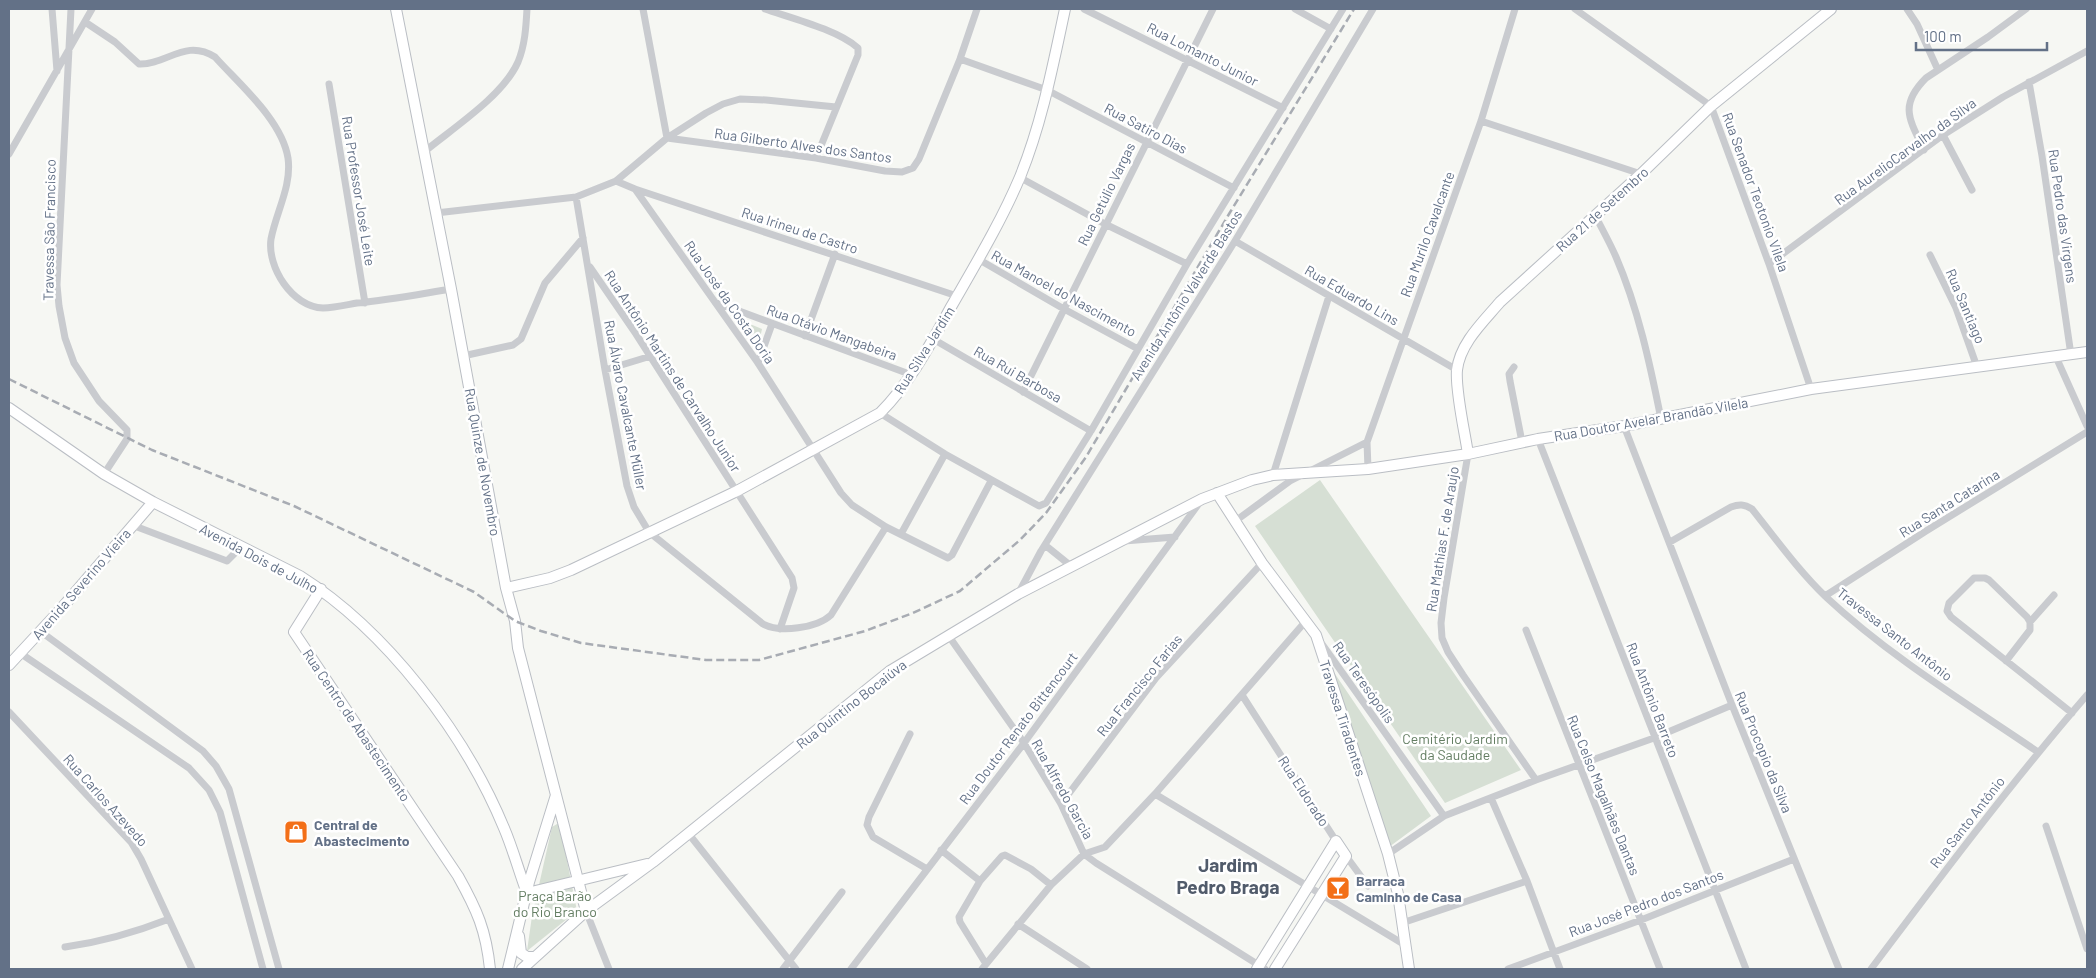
<svg xmlns="http://www.w3.org/2000/svg" width="2096" height="978" viewBox="0 0 2096 978" font-family="Barlow,sans-serif">
	<style>
		.green { fill: #d6dfd4 }
		.lines { fill: none; stroke-linecap: round; stroke-linejoin: round }
		.secondary-casing { stroke: #babec4; stroke-width: 12 }
		.street { stroke: #c9cbcf; stroke-width: 7 }
		.secondary { stroke: #fff; stroke-width: 10 }
		.rail { stroke: #a8acb3; stroke-width: 2.5; stroke-dasharray: 8 4; stroke-linecap: butt }
		.labels { text-anchor: middle; dominant-baseline: central; stroke-width: 5; stroke-linejoin: round; paint-order: stroke }
		.street-label { font-size: 14px; fill: #637187; stroke: #fff }
		.park-label { font-size: 14px; fill: #637d62; stroke: #fff }
		.poi-label { font-size: 14px; font-weight: bold; fill: #637187; stroke: #fff; text-anchor: start }
		.district-label { font-size: 19px; font-weight: bold; fill: #515b6b; stroke: #fff }
	</style>
	<rect width="100%" height="100%" fill="#f6f7f3"/>
	<path class="green" d="M 738,319 L 762,329 L 758,347 Z
		M 1320,480 L 1521,770 L 1445,803 L 1255,526 Z
		M 1331,668 L 1431,816 L 1389,847 Z
		M 557,824 L 560,825 L 577,911 L 527,951 L 532,916 L 552,827 Z"/>
	<g class="lines">
		<g class="secondary-casing">
			<path id="secondary" d="M 396,9 L 451,289 L 506,588 L 515,621 L 518,648 L 586,911
				M 9,408 L 104,474 L 153,502 L 300,576 C 387,631 465,734 504,828 C 513,849 519,872 527,893 L 647,864
				M 1468,454 C 1465,433 1455,390 1457,370 C 1460,343 1484,321 1500,302 L 1641,174 L 1711,106 L 1831,9
				M 1217,493 L 1262,563 L 1316,635 L 1388,854 L 1398,894 L 1409,969
				M 506,588 L 550,578 L 571,570 L 737,491 L 880,413 C 910,383 930,345 951,307 C 975,265 1001,222 1020,177 C 1042,123 1053,65 1065,9
				M 321,589 L 294,632 L 458,876 C 477,910 486,930 490,969
				M 9,665 L 60,610 L 153,502
				M 519,936 L 521,953 L 527,957 L 534,957
				M 508,969 L 529,882 L 556,795
				M 522,969 L 586,911 L 653,862 L 890,671 L 1018,594 L 1202,499 L 1252,480 L 1273,475 L 1368,469 L 1468,454 L 1538,439 L 1624,426 L 1811,389 L 2087,352
				M 1257,969 L 1336,841 L 1346,856 L 1275,969"/>
		</g>
		<path class="street" d="M 52,9 L 57,71
			M 71,9 L 57,285 L 59,306 L 65,338 L 74,363 L 99,401 L 127,430 L 127,439 L 104,474
			M 643,9 L 667,138
			M 765,9 C 791,18 838,30 858,48 L 858,55 L 816,158
			M 1084,9 L 1283,108
			M 1295,9 L 1331,29
			M 1575,9 L 1711,106 L 1769,264 L 1811,389
			M 1907,9 L 1917,24 L 1938,70
			M 85,22 L 115,42 L 139,64 C 167,65 185,38 215,57 C 239,84 282,120 288,158 C 292,186 276,212 271,239 C 267,267 292,307 323,308 C 334,308 346,305 357,303 C 389,300 420,294 451,289
			M 960,59 L 1047,90 L 1234,188
			M 2029,82 L 2042,156 L 2071,355
			M 329,84 L 365,303
			M 1481,121 L 1641,174
			M 1943,135 L 1972,190
			M 667,138 L 816,158 L 885,171 L 902,172 L 913,168 L 919,159 L 960,59 L 977,9
			M 1924,150 C 1909,119 1899,105 1926,78 L 1988,37 L 2026,9
			M 424,152 C 453,128 503,96 518,62 C 525,45 526,27 527,9
			M 9,154 L 92,9
			M 1019,177 L 1105,224 L 1187,264
			M 616,181 L 635,189 L 758,363 L 841,493 L 852,505 L 886,527 L 948,558 L 952,555 L 991,481
			M 635,189 L 957,296
			M 576,197 L 605,370 L 627,486 L 634,507 L 649,532 L 763,624 C 780,633 817,628 831,615 L 886,527
			M 436,213 L 576,197 L 616,181 L 667,138 L 706,113 L 723,104 L 740,99 L 766,100 L 836,107
			M 1595,215 C 1602,229 1610,243 1616,257 C 1638,308 1650,364 1661,419
			M 1235,241 L 1457,370
			M 1930,255 L 1956,308 L 1977,367
			M 978,259 L 1064,309 L 1138,349
			M 1769,264 L 1943,135 L 2003,97 L 2087,51
			M 590,267 L 636,334 L 792,578 L 794,588 L 780,629
			M 715,302 L 912,375
			M 805,336 L 835,254
			M 933,339 L 1091,431
			M 463,356 L 513,345 L 521,339 L 545,283 L 583,238
			M 2056,357 L 2087,426
			M 758,363 L 772,324
			M 1514,367 L 1509,374 L 1510,381 L 1522,442
			M 605,370 L 651,356
			M 1023,392 L 1213,9
			M 880,413 L 945,454 L 1039,506 L 1046,503 L 1091,431 L 1187,264 L 1343,9
			M 1624,426 L 1732,705 L 1839,969
			M 1538,439 L 1746,969
			M 1468,454 L 1444,598 L 1441,623 L 1442,638 L 1448,652 L 1463,675 L 1536,780
			M 1368,469 L 1367,442 L 1481,121 L 1515,9
			M 1273,475 L 1329,296
			M 1234,522 L 1290,481 L 1367,442
			M 132,525 L 227,561 L 241,547
			M 901,534 L 945,454
			M 1124,541 L 1175,537
			M 1670,542 L 1731,507 C 1739,504 1744,504 1752,509 C 1776,539 1798,570 1826,597 C 1889,656 1966,703 2038,752
			M 1045,545 L 1071,566
			M 1018,594 L 1041,551 L 1235,241 L 1373,9
			M 1825,596 L 1926,531 L 2087,432
			M 2030,622 L 2054,595
			M 1526,630 L 1660,969
			M 40,631 L 203,751 L 216,766 L 229,789 L 279,969
			M 948,635 L 1024,743 L 1061,804 L 1084,854 L 1096,863 L 1265,969
			M 1322,644 L 1444,816
			M 20,653 L 189,768 L 209,790 L 220,812 L 263,969
			M 2006,661 L 2030,630 L 2030,622 L 2027,617 L 1989,580 L 1985,578 L 1974,578 L 1949,603 L 1947,611 L 1951,617 L 2072,713
			M 1242,695 L 1336,841
			M 9,712 L 131,842 L 141,859 L 192,969
			M 910,734 L 869,817 L 867,825 L 873,837 L 927,869
			M 1155,794 L 1405,945
			M 1491,798 L 1527,881 L 1560,969
			M 1061,804 L 1156,678 L 1262,563
			M 2046,826 L 2087,949
			M 688,833 L 796,969
			M 941,850 L 980,881
			M 1388,854 L 1444,816 L 1536,780 L 1654,738 L 1732,705
			M 1346,856 L 1368,886
			M 586,911 L 609,969
			M 1402,923 L 1527,881
			M 1018,924 L 1087,969
			M 65,947 C 101,942 136,932 169,919
			M 986,964 L 960,922 L 959,917 L 980,881 L 1002,856 L 1005,855 L 1031,869 L 1051,885
			M 783,969 L 842,892
			M 851,969 L 1024,743 L 1200,502
			M 982,969 L 1051,885 L 1084,854 L 1105,847 L 1155,794 L 1305,622
			M 1508,969 L 1641,920 L 1794,859
			M 1871,969 C 1941,876 2011,783 2087,695"/>
		<use href="#secondary" class="secondary"/>
		<path class="rail" d="M 9,379 L 152,450 L 294,506 L 474,592 L 515,621 L 541,631 L 581,643 L 706,660 L 759,660 L 865,631 L 913,613 L 960,591 L 1020,540 L 1046,513 L 1086,457 L 1229,214 L 1354,9"/>
	</g>
	<defs>
		<g id="shop-square" transform="scale(1.25)"><rect x="-9" y="-9" width="18" height="18" rx="4" fill="#f36f17" stroke="#fff"/><path d="M-5-2.5h2.3a2.7 3.5 0 0 1 5.4 0H5L5.5 6h-11ZM-1.5-2.5h3a1.5 2.3 0 0 0-3 0Z" fill="#fff"/></g>
		<g id="bar-square" transform="scale(1.25)"><rect x="-9" y="-9" width="18" height="18" rx="4" fill="#f36f17" stroke="#fff"/><path d="M-6-5H6L.8 .8V4.5H3.5V6h-7V4.5H-.8V.8Z" fill="#fff"/></g>
	</defs>
	<g fill-rule="evenodd">
		<use href="#shop-square" x="296" y="832"/>
		<use href="#bar-square" x="1338" y="888"/>
	</g>
	<g class="labels">
		<g class="street-label">
			<text transform="translate(1203 54) rotate(27)">Rua Lomanto Junior</text>
			<text transform="translate(1146 128) rotate(28)">Rua Satiro Dias</text>
			<text transform="translate(803 145) rotate(8)">Rua Gilberto Alves dos Santos</text>
			<text transform="translate(1905 151) rotate(-36)">Rua AurelioCarvalho da Silva</text>
			<text transform="translate(359 191) rotate(81)">Rua Professor José Leite</text>
			<text transform="translate(1756 192) rotate(70)">Rua Senador Teotonio Vilela</text>
			<text transform="translate(1106 194) rotate(-64)">Rua Getúlio Vargas</text>
			<text transform="translate(1602 209) rotate(-42)">Rua 21 de Setembro</text>
			<text transform="translate(2063 216) rotate(82)">Rua Pedro das Virgens</text>
			<text transform="translate(49 230) rotate(-89)">Travessa São Francisco</text>
			<text transform="translate(800 230) rotate(18)">Rua Irineu de Castro</text>
			<text transform="translate(1427 234) rotate(-70)">Rua Murilo Cavalcante</text>
			<text transform="translate(1064 293) rotate(29)">Rua Manoel do Nascimento</text>
			<text transform="translate(1186 295) rotate(-58)">Avenida Antônio Valverde Bastos</text>
			<text transform="translate(1352 295) rotate(30)">Rua Eduardo Lins</text>
			<text transform="translate(730 302) rotate(55)">Rua José da Costa Doria</text>
			<text transform="translate(1966 306) rotate(67)">Rua Santiago</text>
			<text transform="translate(832 332) rotate(20)">Rua Otávio Mangabeira</text>
			<text transform="translate(924 350) rotate(-58)">Rua Silva Jardim</text>
			<text transform="translate(673 371) rotate(57)">Rua Antônio Martins de Carvalho Junior</text>
			<text transform="translate(1018 374) rotate(30)">Rua Rui Barbosa</text>
			<text transform="translate(626 405) rotate(79)">Rua Álvaro Cavalcante Müller</text>
			<text transform="translate(1651 419) rotate(-10)">Rua Doutor Avelar Brandão Vilela</text>
			<text transform="translate(483 462) rotate(80)">Rua Quinze de Novembro</text>
			<text transform="translate(1949 503) rotate(-32)">Rua Santa Catarina</text>
			<text transform="translate(1442 539) rotate(-81)">Rua Mathias F. de Araujo</text>
			<text transform="translate(259 558) rotate(28)">Avenida Dois de Julho</text>
			<text transform="translate(81 584) rotate(-49)">Avenida Severino Vieira</text>
			<text transform="translate(1895 634) rotate(38)">Travessa Santo Antônio</text>
			<text transform="translate(1364 682) rotate(55)">Rua Teresópolis</text>
			<text transform="translate(1139 685) rotate(-51)">Rua Francisco Farias</text>
			<text transform="translate(1653 700) rotate(69)">Rua Antônio Barreto</text>
			<text transform="translate(851 704) rotate(-38)">Rua Quintino Bocaiúva</text>
			<text transform="translate(1343 718) rotate(72)">Travessa Tiradentes</text>
			<text transform="translate(357 725) rotate(56)">Rua Centro de Abastecimento</text>
			<text transform="translate(1018 728) rotate(-53)">Rua Doutor Renato Bittencourt</text>
			<text transform="translate(1764 752) rotate(68)">Rua Procopio da Silva</text>
			<text transform="translate(1063 789) rotate(61)">Rua Alfredo Garcia</text>
			<text transform="translate(1304 791) rotate(57)">Rua Eldorado</text>
			<text transform="translate(1604 795) rotate(68)">Rua Celso Magalhães Dantas</text>
			<text transform="translate(106 800) rotate(48)">Rua Carlos Azevedo</text>
			<text transform="translate(1967 822) rotate(-52)">Rua Santo Antônio</text>
			<text transform="translate(1646 903) rotate(-21)">Rua José Pedro dos Santos</text>
		</g>
		<g class="park-label">
			<text x="1455" y="738">Cemitério Jardim<tspan x="1455" dy="16">da Saudade</tspan></text>
			<text x="555" y="895">Praça Barão<tspan x="555" dy="16">do Rio Branco</tspan></text>
		</g>
		<g class="poi-label">
			<text x="314" y="824">Central de<tspan x="314" dy="16">Abastecimento</tspan></text>
			<text x="1356" y="880">Barraca<tspan x="1356" dy="16">Caminho de Casa</tspan></text>
		</g>
		<g class="district-label">
			<text x="1228" y="864">Jardim<tspan x="1228" dy="22">Pedro Braga</tspan></text>
		</g>
	</g>
	<rect width="2096" height="978" fill="none" stroke="#637187" stroke-width="20"/>
	<path d="M1916 42v8h131v-8" fill="none" stroke="#637187" stroke-width="2.5"/>
	<text x="1924" y="42" font-size="15" fill="#637187" stroke="#ffffff" stroke-width="4" paint-order="stroke">100 m</text>
</svg>
